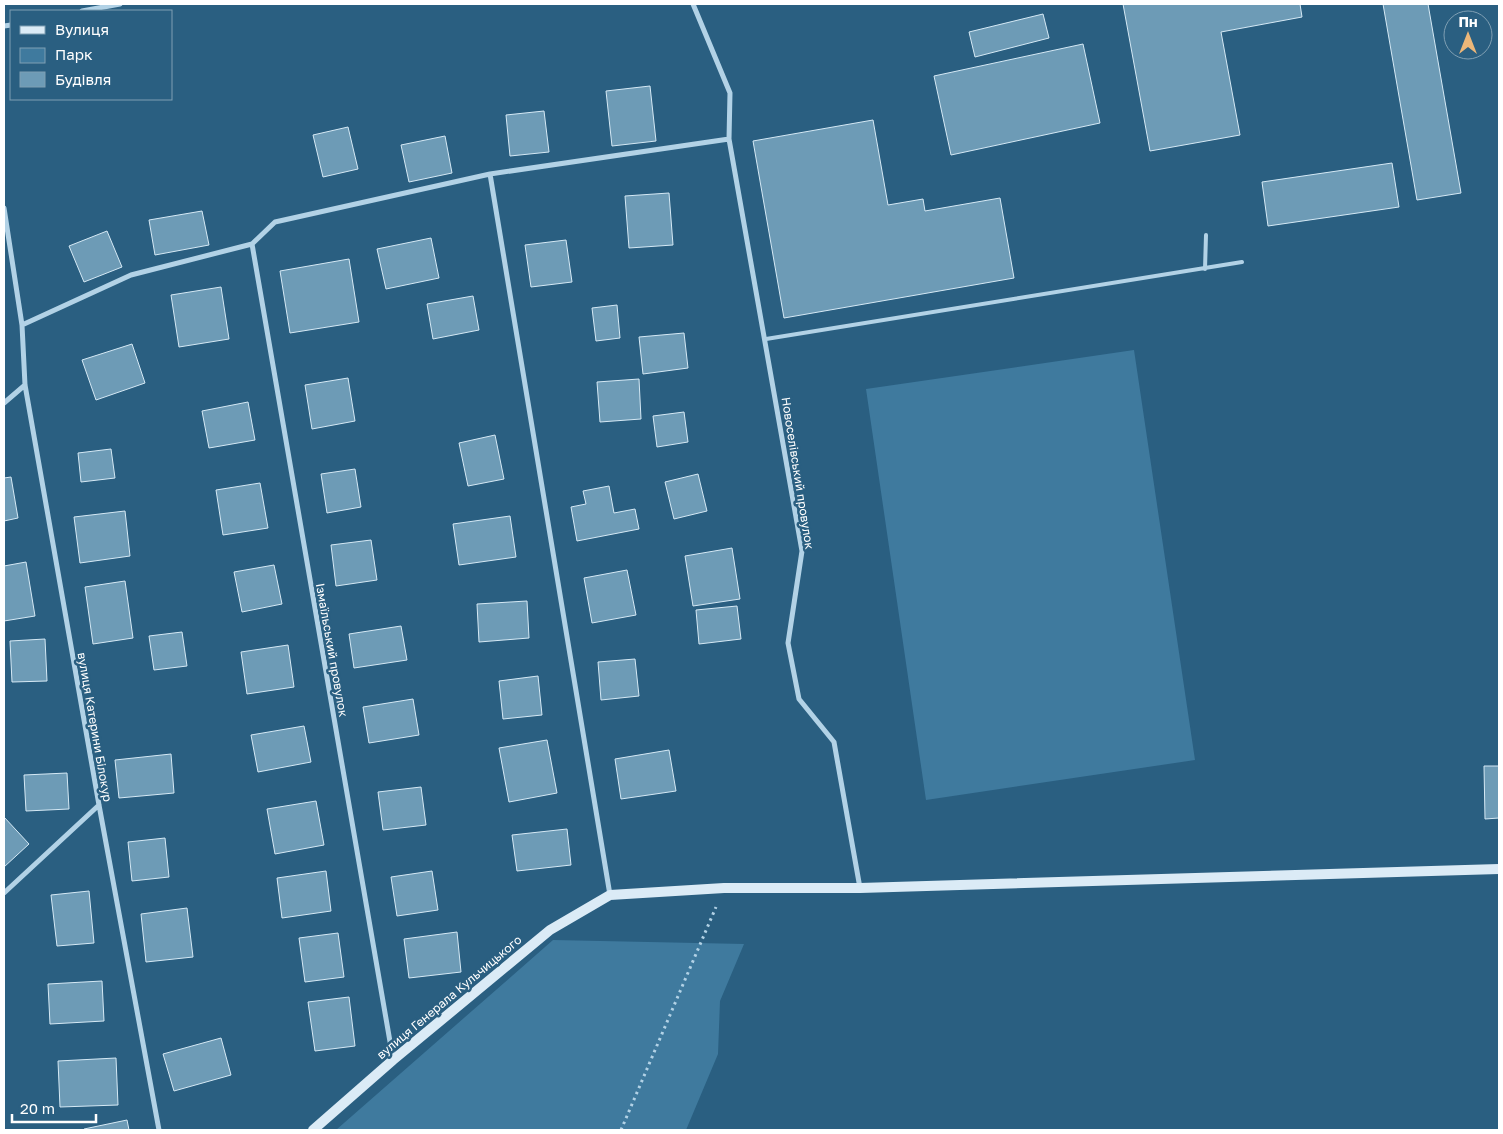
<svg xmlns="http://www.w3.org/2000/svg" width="1503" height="1134" viewBox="0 0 1503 1134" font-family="'Golos Text',sans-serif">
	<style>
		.green { fill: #3f7a9e }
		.building { fill: #6d9bb6; stroke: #d5e9f5 }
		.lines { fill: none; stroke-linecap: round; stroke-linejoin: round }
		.path { stroke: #b2d2e6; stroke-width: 3; stroke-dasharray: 2.5 4; stroke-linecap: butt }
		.lane { stroke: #b2d2e6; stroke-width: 4 }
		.street { stroke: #b2d2e6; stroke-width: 5 }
		.secondary { stroke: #dbebf6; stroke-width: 10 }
		.labels { text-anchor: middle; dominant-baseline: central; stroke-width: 5; stroke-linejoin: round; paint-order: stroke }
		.street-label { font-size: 12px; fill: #fff; stroke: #2a5f81 }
	</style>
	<rect width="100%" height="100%" fill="#2a5f81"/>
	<path class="green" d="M 1134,350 L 1195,760 L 926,800 L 866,389 Z
		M 553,940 L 744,944 L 720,1001 L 718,1054 L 686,1130 L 336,1130 Z"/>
	<path class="building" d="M 1123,4 L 1300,4 L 1302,17 L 1221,32 L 1240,135 L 1150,151 Z
		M 1383,4 L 1428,4 L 1461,193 L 1417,200 Z
		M 1043,14 L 1049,38 L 975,57 L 969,32 Z
		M 1083,44 L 1100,123 L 951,155 L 934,76 Z
		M 650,86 L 656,141 L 612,146 L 606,91 Z
		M 544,111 L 549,152 L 510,156 L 506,115 Z
		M 873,120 L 888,205 L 923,199 L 925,211 L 1000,198 L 1014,278 L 784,318 L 753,141 Z
		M 348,127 L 358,169 L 323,177 L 313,135 Z
		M 445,136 L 452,173 L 409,182 L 401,145 Z
		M 1392,163 L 1399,207 L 1268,226 L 1262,182 Z
		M 669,193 L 673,245 L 629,248 L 625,196 Z
		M 202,211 L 209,245 L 155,255 L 149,220 Z
		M 107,231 L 122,267 L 84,282 L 69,246 Z
		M 431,238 L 439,278 L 386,289 L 377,249 Z
		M 566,240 L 572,282 L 531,287 L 525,245 Z
		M 349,259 L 359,322 L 290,333 L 280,271 Z
		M 221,287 L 229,339 L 179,347 L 171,295 Z
		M 473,296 L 479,330 L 433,339 L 427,304 Z
		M 617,305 L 620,338 L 596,341 L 592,308 Z
		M 684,333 L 688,368 L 643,374 L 639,337 Z
		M 132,344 L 145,383 L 96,400 L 82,360 Z
		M 348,378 L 355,421 L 312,429 L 305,385 Z
		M 639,379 L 641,419 L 600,422 L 597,382 Z
		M 248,402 L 255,440 L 209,448 L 202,411 Z
		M 684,412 L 688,442 L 657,447 L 653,416 Z
		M 495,435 L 504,479 L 468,486 L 459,443 Z
		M 111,449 L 115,478 L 81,482 L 78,453 Z
		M 355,469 L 361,507 L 327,513 L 321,474 Z
		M 698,474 L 707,511 L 674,519 L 665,482 Z
		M 11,477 L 18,518 L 4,521 L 4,478 Z
		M 260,483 L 268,528 L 223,535 L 216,490 Z
		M 609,486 L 614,513 L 635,509 L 639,529 L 577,541 L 571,507 L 586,504 L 583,491 Z
		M 125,511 L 130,556 L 80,563 L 74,517 Z
		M 510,516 L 516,557 L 459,565 L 453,524 Z
		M 371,540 L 377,580 L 336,586 L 331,545 Z
		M 732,548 L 740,599 L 693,606 L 685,556 Z
		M 26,562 L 35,616 L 4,621 L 4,566 Z
		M 274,565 L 282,604 L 242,612 L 234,572 Z
		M 627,570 L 636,615 L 592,623 L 584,578 Z
		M 125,581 L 133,638 L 93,644 L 85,587 Z
		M 527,601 L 529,638 L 479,642 L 477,604 Z
		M 737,606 L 741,639 L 699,644 L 696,610 Z
		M 401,626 L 407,660 L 354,668 L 349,634 Z
		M 182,632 L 187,666 L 154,670 L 149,636 Z
		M 45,639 L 47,681 L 12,682 L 10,641 Z
		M 288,645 L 294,687 L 247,694 L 241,652 Z
		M 635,659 L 639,696 L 601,700 L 598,662 Z
		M 538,676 L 542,715 L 503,719 L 499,681 Z
		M 413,699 L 419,735 L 369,743 L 363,707 Z
		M 304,726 L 311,762 L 258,772 L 251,735 Z
		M 547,740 L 557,793 L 509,802 L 499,748 Z
		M 669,750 L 676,791 L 621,799 L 615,759 Z
		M 171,754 L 174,793 L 119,798 L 115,760 Z
		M 1484,766 L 1499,766 L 1499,818 L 1485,819 Z
		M 67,773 L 69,809 L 26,811 L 24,775 Z
		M 421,787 L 426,825 L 383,830 L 378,792 Z
		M 316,801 L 324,845 L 275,854 L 267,809 Z
		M 4,817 L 29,844 L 4,867 Z
		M 567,829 L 571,865 L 517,871 L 512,835 Z
		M 165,838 L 169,877 L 132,881 L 128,842 Z
		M 326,871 L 331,911 L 282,918 L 277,878 Z
		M 432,871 L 438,910 L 397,916 L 391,877 Z
		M 89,891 L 94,943 L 57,946 L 51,895 Z
		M 187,908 L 193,957 L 146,962 L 141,914 Z
		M 457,932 L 461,972 L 409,978 L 404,939 Z
		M 338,933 L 344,977 L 305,982 L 299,938 Z
		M 102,981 L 104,1021 L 50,1024 L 48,984 Z
		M 349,997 L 355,1046 L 315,1051 L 308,1002 Z
		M 221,1038 L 231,1075 L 174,1091 L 163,1054 Z
		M 116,1058 L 118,1105 L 60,1107 L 58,1061 Z
		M 127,1120 L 129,1130 L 85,1130 L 84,1129 Z"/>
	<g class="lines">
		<path class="path" d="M 621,1130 L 716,907"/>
		<path class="lane" d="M 1205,269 L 1206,235
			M 766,339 L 1242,262"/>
		<path class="street" d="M 693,4 L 730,93 L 729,139 L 802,551 L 788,643 L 799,699 L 834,742 L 860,888
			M 82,11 L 120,4
			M 4,26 L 11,25
			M 490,174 L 610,895
			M 4,208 L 22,325 L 25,385 L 99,805 L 159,1130
			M 252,244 L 393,1059
			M 22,325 L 131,275 L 252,244 L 275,222 L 490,174 L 729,139
			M 4,403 L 25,385
			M 4,893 L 99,805"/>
		<path class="secondary" d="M 313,1130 L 393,1060 L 550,930 L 610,895 L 724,888 L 860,888 L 1499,869"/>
	</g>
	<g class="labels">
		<g class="street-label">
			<text transform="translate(798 473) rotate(81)">Новоселівський провулок</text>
			<text transform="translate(332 650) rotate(80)">Ізмаїльський провулок</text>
			<text transform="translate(95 727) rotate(80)">вулиця Катерини Білокур</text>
			<text transform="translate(449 997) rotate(-40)">вулиця Генерала Кульчицького</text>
		</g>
	</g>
	<rect width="1503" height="1134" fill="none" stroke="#ffffff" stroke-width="10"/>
	<rect x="10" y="10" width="162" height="90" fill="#2a5f81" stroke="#7f9fb3"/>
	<rect x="20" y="26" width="25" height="8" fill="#dbebf6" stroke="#7f9fb3"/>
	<text x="55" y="35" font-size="15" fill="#ffffff">Вулиця</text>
	<rect x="20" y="48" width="25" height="15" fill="#3f7a9e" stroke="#7f9fb3"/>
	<text x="55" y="60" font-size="15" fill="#ffffff">Парк</text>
	<rect x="20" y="72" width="25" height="15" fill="#6d9bb6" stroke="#7f9fb3"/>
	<text x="55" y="85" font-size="15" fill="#ffffff">Будівля</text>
	<g transform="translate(1468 35)"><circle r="24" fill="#2a5f81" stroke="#7f9fb3"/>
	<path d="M0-4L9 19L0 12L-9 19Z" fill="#ecb779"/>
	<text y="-8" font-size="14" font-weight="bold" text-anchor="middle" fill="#ffffff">Пн</text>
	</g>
	<path d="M12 1114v8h84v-8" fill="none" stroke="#ffffff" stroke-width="2.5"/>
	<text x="20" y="1114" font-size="15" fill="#ffffff" stroke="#2a5f81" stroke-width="4" paint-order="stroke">20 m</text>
</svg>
